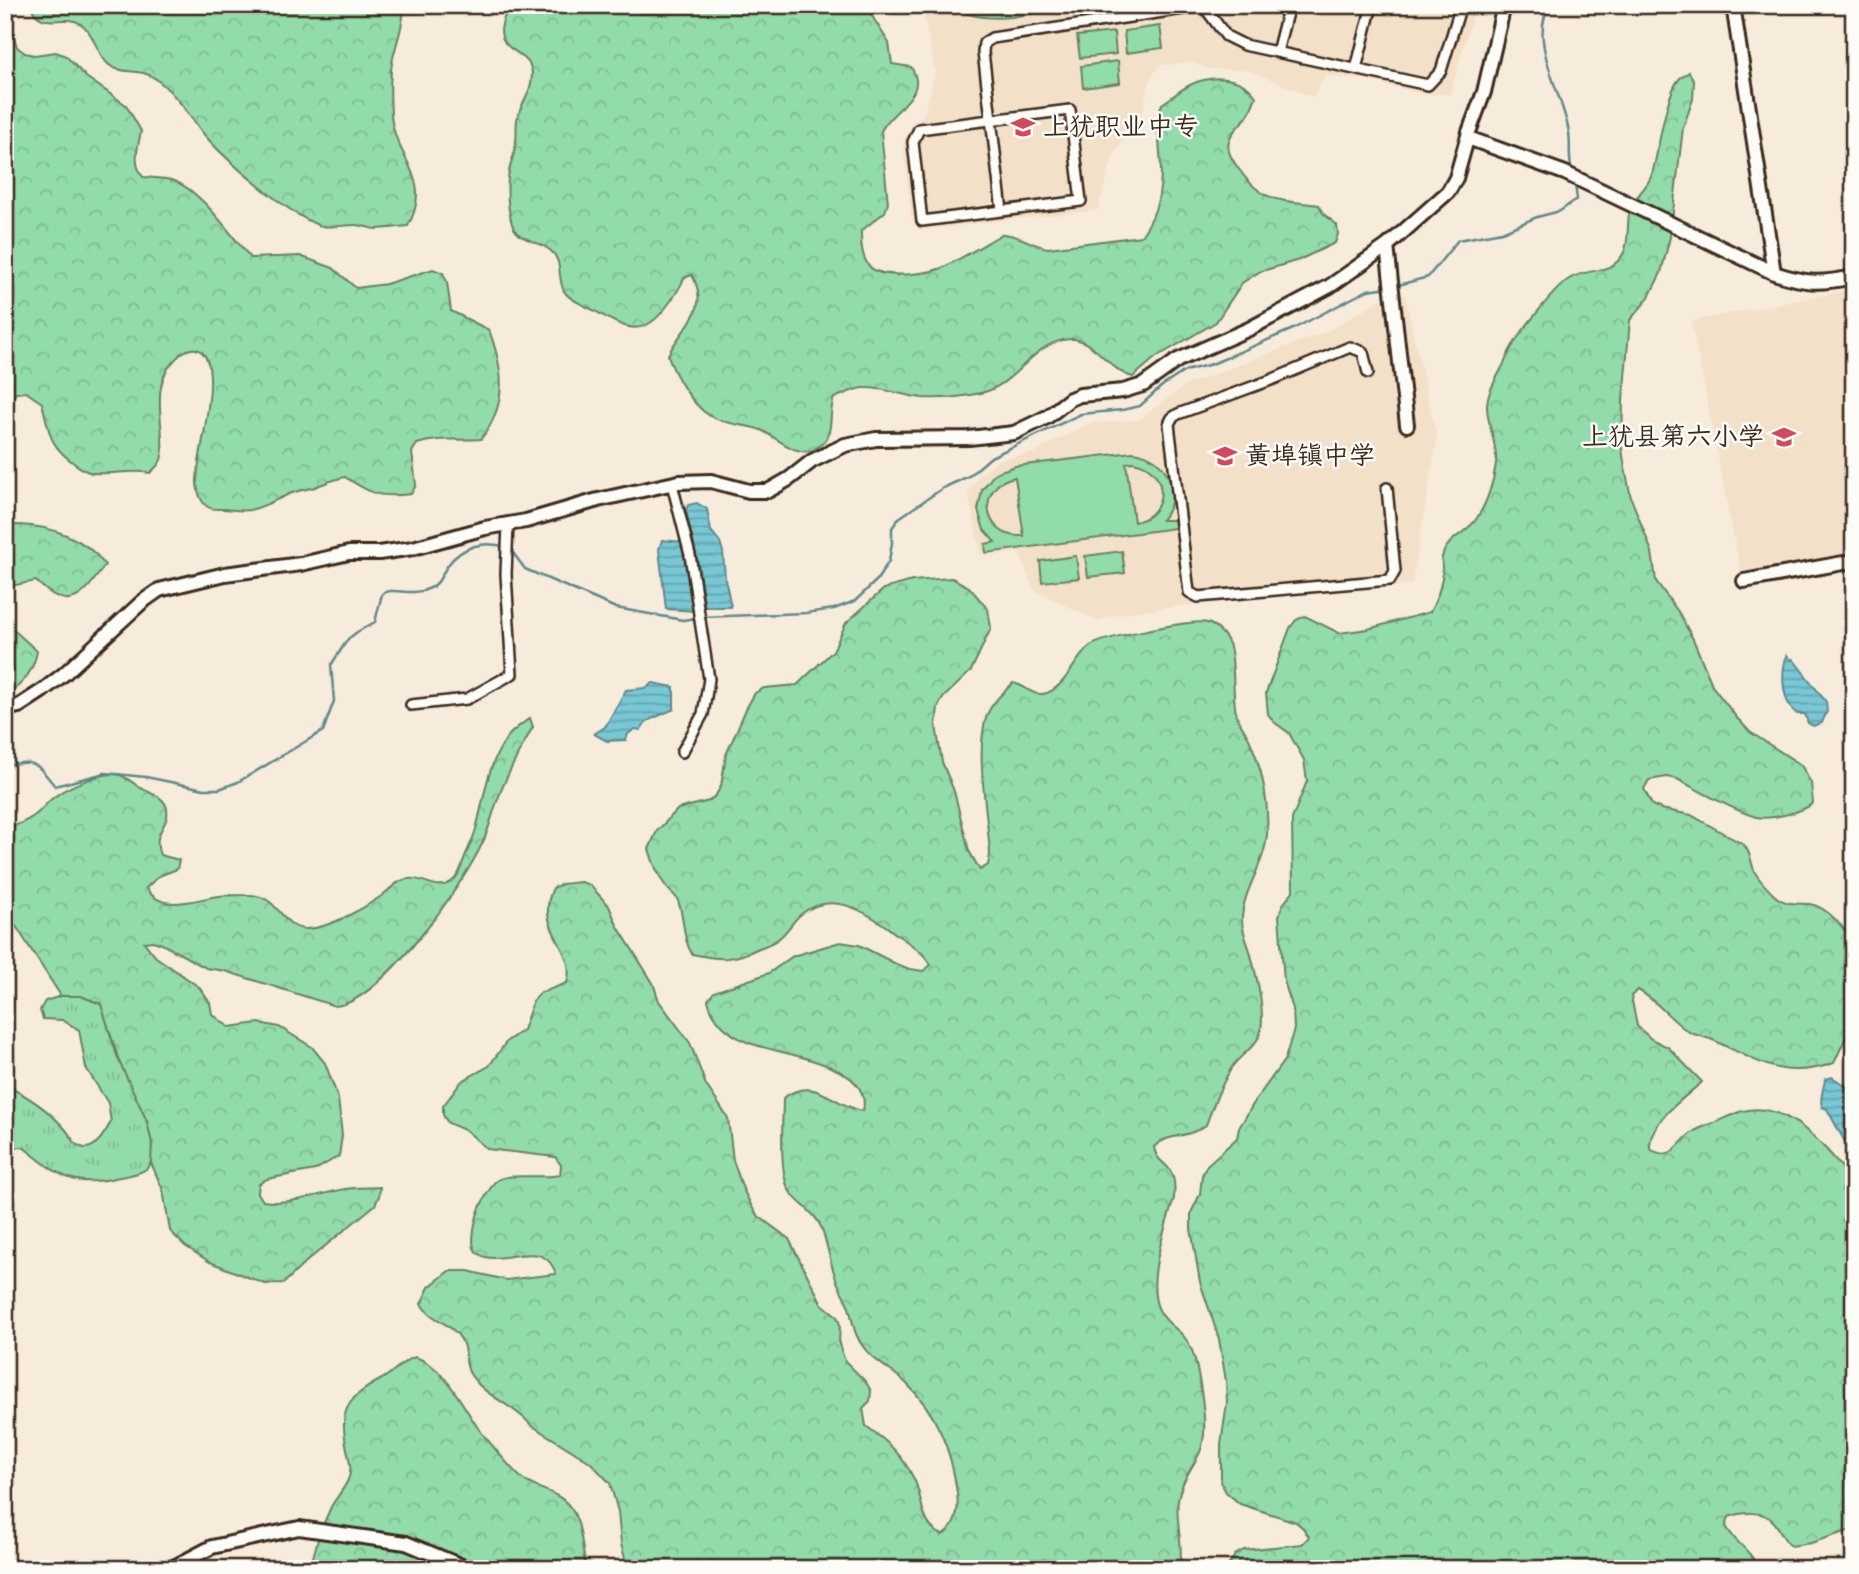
<svg xmlns="http://www.w3.org/2000/svg" width="1859" height="1574" viewBox="0 0 1859 1574" font-family="'Comic Neue','LXGW WenKai TC',sans-serif">
	<style>
		.built { fill: #f3e0c8 }
		.grass { fill: url(#grass-tufts); stroke: #668264; stroke-width: 2 }
		.forest { fill: url(#forest-crowns); stroke: #668264; stroke-width: 2 }
		.park { fill: #92dbaa; stroke: #668264; stroke-width: 2; fill-rule: evenodd }
		.water { fill: url(#water-rules); stroke: #60888c; stroke-width: 2 }
		.lines { fill: none; stroke-linecap: round; stroke-linejoin: round }
		.stream { stroke: #60888c; stroke-width: 2.5 }
		.street-casing { stroke: #3b2a1e; stroke-width: 14 }
		.secondary-casing { stroke: #3b2a1e; stroke-width: 18 }
		.street { stroke: #fdfcf7; stroke-width: 9 }
		.secondary { stroke: #fdfcf7; stroke-width: 12 }
		.labels { text-anchor: middle; dominant-baseline: central; stroke-width: 5; stroke-linejoin: round; paint-order: stroke }
		.poi-label { font-size: 26px; fill: #3b2a1e; stroke: #fdfcf7; text-anchor: start }
	</style>
	<defs>
		<pattern id="grass-tufts" width="24" height="20" patternUnits="userSpaceOnUse" patternTransform="scale(1.75)"><rect width="24" height="20" fill="#92dbaa"/><path d="M3 7l-1-3M5 7V3M7 7l1-3M15 17l-1-3M17 17v-4M19 17l1-3" fill="none" stroke="#7fbc92"/></pattern>
		<pattern id="forest-crowns" width="20" height="18" patternUnits="userSpaceOnUse" patternTransform="scale(1.75)"><rect width="20" height="18" fill="#92dbaa"/><path d="M2 6a3 3 0 1 1 6 0M12 15a3 3 0 1 1 6 0" fill="none" stroke="#7fbc92"/></pattern>
		<pattern id="water-rules" width="6" height="5" patternUnits="userSpaceOnUse" patternTransform="scale(1.75)"><rect width="6" height="5" fill="#78c7d5"/><path d="M0 2.5h6" fill="none" stroke="#64a2ac"/></pattern>
	</defs>
	<rect width="100%" height="100%" fill="#f7ecdb"/>
	<filter id="ink" filterUnits="userSpaceOnUse"><feTurbulence type="fractalNoise" baseFrequency=".0143" numOctaves="2"/><feDisplacementMap in="SourceGraphic" scale="14" xChannelSelector="R" yChannelSelector="G"/><feConvolveMatrix kernelMatrix="1 2 1 2 8 2 1 2 1" color-interpolation-filters="sRGB"/></filter>
	<g filter="url(#ink)">
		<path class="built" d="M 922,5 L 1476,5 L 1450,94 L 1423,94 L 1367,80 L 1325,76 L 1313,97 L 1248,70 L 1208,69 L 1192,62 L 1160,65 L 1151,77 L 1142,112 L 1114,154 L 1098,210 L 919,230 L 911,216 L 903,140 L 924,114 L 935,73 Z
			M 1854,289 L 1854,553 L 1741,575 L 1691,321 Z
			M 1405,295 L 1437,439 L 1412,585 L 1371,586 L 1186,605 L 1112,615 L 1099,622 L 1034,590 L 1019,553 L 981,555 L 968,493 L 979,476 L 998,460 L 1035,452 L 1089,423 L 1138,420 L 1186,385 L 1328,331 L 1379,300 Z"/>
		<path class="grass" d="M 61,996 L 81,996 L 101,1004 C 108,1022 111,1042 119,1060 C 129,1083 164,1142 149,1166 C 144,1174 124,1176 115,1178 C 71,1189 55,1172 23,1147 L 5,1148 L 5,1085 C 28,1096 50,1111 66,1130 C 72,1137 75,1147 85,1148 C 97,1149 106,1130 111,1122 L 108,1103 L 86,1068 L 79,1030 L 62,1020 L 43,1019 L 40,1010 L 45,1001 Z"/>
		<path class="forest" d="M 30,5 L 404,5 C 404,25 397,40 393,58 C 389,75 390,96 391,113 C 393,158 435,176 408,226 C 397,227 386,229 376,229 C 369,228 362,225 355,225 C 343,225 329,229 318,225 C 287,213 223,158 202,132 C 189,115 178,97 161,83 C 142,66 127,75 112,67 C 97,58 95,33 81,24 C 62,12 42,33 30,5 Z
			M 509,5 L 619,5 L 644,14 L 656,13 L 663,5 L 865,5 L 889,43 L 892,64 L 911,67 C 930,96 891,109 881,131 L 888,203 L 885,212 L 861,231 C 860,271 874,277 912,274 C 923,273 934,272 944,267 C 964,257 983,245 1002,234 C 1019,234 1032,246 1048,248 L 1141,236 C 1160,211 1163,183 1160,153 C 1159,136 1155,120 1162,104 C 1171,98 1180,90 1190,85 C 1212,74 1243,76 1256,97 C 1253,103 1251,111 1247,117 C 1242,123 1233,130 1230,138 C 1225,150 1232,159 1238,168 C 1262,203 1279,200 1319,205 L 1323,213 L 1337,225 L 1338,234 L 1335,243 L 1299,260 L 1259,272 L 1242,283 L 1216,322 L 1155,358 L 1133,377 C 1112,373 1093,338 1071,339 C 1032,341 1017,385 981,393 C 962,397 941,399 922,398 C 902,396 884,387 864,388 C 855,388 843,395 834,398 C 827,417 837,437 815,449 C 798,459 776,437 761,430 C 746,424 724,425 710,416 C 692,405 674,375 668,355 C 681,327 712,311 692,275 L 684,278 C 680,289 674,297 667,306 C 643,339 626,329 595,311 C 586,306 569,300 564,291 C 557,278 563,261 551,251 C 538,239 515,242 511,220 C 508,208 507,190 508,178 C 509,166 515,154 516,141 C 517,134 516,127 517,120 C 520,104 532,92 532,75 C 532,51 502,54 501,31 C 501,23 506,13 509,5 Z
			M 5,7 L 17,47 L 25,53 L 34,55 L 56,52 L 66,56 L 86,77 L 126,105 L 141,131 C 138,148 132,162 143,177 C 152,178 162,178 171,180 C 200,188 231,236 251,258 L 300,256 L 333,268 L 356,288 L 386,284 L 433,269 L 443,273 L 447,282 L 451,311 L 489,330 C 504,370 508,404 481,439 C 458,441 438,437 417,444 L 412,452 L 416,485 L 411,494 C 377,498 372,494 345,477 C 334,479 326,483 315,487 C 305,490 294,491 285,496 C 274,501 263,507 250,510 C 242,511 232,510 224,509 C 218,509 213,510 208,507 C 201,503 198,492 197,484 C 195,459 226,364 199,350 C 188,345 179,355 172,363 C 150,388 165,426 162,456 C 161,464 155,468 150,473 C 131,469 113,475 94,473 C 87,473 81,468 75,464 C 48,445 50,433 42,403 L 26,392 L 16,393 L 5,406 Z
			M 1689,72 L 1694,81 L 1693,99 L 1683,128 L 1670,237 L 1661,273 L 1648,299 L 1630,320 L 1623,400 L 1622,449 L 1625,468 L 1631,498 L 1652,552 L 1656,581 L 1679,613 L 1693,639 L 1713,687 L 1737,718 L 1750,732 L 1801,765 L 1811,783 L 1813,803 C 1804,812 1770,820 1756,817 C 1734,811 1698,790 1677,779 L 1667,777 L 1649,780 L 1644,789 L 1652,805 L 1661,809 L 1691,815 L 1744,845 C 1751,853 1750,860 1754,870 C 1757,878 1768,889 1774,895 C 1786,906 1797,903 1810,904 C 1828,907 1845,929 1854,944 L 1854,1020 L 1834,1063 C 1783,1081 1760,1062 1715,1041 C 1707,1037 1697,1036 1689,1032 C 1670,1020 1658,1001 1638,990 L 1631,996 L 1637,1026 L 1651,1039 L 1668,1047 L 1702,1082 C 1683,1099 1648,1122 1650,1149 C 1674,1163 1677,1142 1693,1132 C 1701,1127 1710,1125 1718,1121 C 1726,1118 1734,1113 1743,1111 C 1789,1099 1829,1151 1854,1182 L 1854,1529 L 1811,1543 L 1791,1546 C 1782,1539 1781,1530 1774,1522 C 1764,1510 1742,1512 1729,1517 L 1726,1526 C 1734,1543 1753,1551 1758,1569 L 1226,1569 L 1235,1555 L 1244,1550 L 1302,1544 L 1309,1537 L 1303,1528 L 1296,1522 L 1240,1504 L 1226,1492 L 1221,1483 L 1221,1444 L 1227,1403 L 1226,1381 L 1219,1339 L 1200,1282 L 1191,1229 L 1191,1213 L 1200,1194 L 1202,1175 L 1207,1165 L 1237,1138 L 1239,1128 L 1255,1101 L 1285,1059 L 1294,1029 L 1293,1009 L 1284,981 L 1279,916 L 1282,906 L 1293,891 L 1292,819 L 1307,781 L 1304,760 L 1289,733 L 1274,722 L 1268,714 L 1266,693 L 1290,628 L 1296,620 L 1305,616 L 1339,633 L 1368,629 L 1430,612 C 1436,601 1440,591 1442,578 C 1443,571 1441,563 1442,557 C 1447,537 1468,533 1477,518 C 1487,503 1494,481 1496,463 C 1498,446 1487,425 1487,406 C 1487,390 1501,372 1507,357 C 1513,340 1554,289 1569,279 C 1587,267 1613,276 1624,252 C 1630,239 1626,224 1630,210 C 1634,196 1648,188 1652,174 C 1659,151 1665,94 1680,78 C 1681,77 1688,73 1689,72 Z
			M 19,525 C 51,526 86,538 105,565 C 82,598 70,614 36,581 L 5,587 L 5,526 Z
			M 952,578 L 969,587 L 988,609 L 991,628 L 971,671 L 943,698 L 938,707 L 936,726 L 942,762 L 954,791 L 969,851 L 980,870 L 988,865 L 990,855 C 988,815 975,755 986,718 C 990,704 1003,693 1013,683 C 1026,685 1032,698 1047,693 C 1067,685 1073,661 1089,647 C 1098,638 1193,619 1207,623 C 1216,625 1226,636 1229,644 C 1235,657 1232,695 1236,713 C 1238,723 1246,731 1250,741 C 1263,771 1269,802 1267,834 C 1265,865 1242,890 1242,920 C 1242,930 1247,942 1250,951 C 1256,975 1265,1006 1261,1030 C 1259,1045 1240,1055 1232,1067 C 1221,1085 1213,1105 1206,1125 C 1188,1139 1167,1133 1154,1147 C 1156,1160 1163,1161 1170,1170 C 1175,1178 1175,1189 1174,1198 C 1166,1227 1144,1284 1160,1312 C 1168,1325 1177,1328 1185,1338 C 1195,1350 1197,1370 1200,1384 C 1203,1403 1208,1434 1200,1452 C 1192,1469 1181,1481 1178,1500 C 1175,1522 1184,1545 1180,1569 L 628,1569 L 621,1544 L 618,1512 L 610,1483 L 590,1462 L 531,1425 C 514,1404 483,1397 469,1372 C 464,1360 467,1345 458,1335 C 448,1322 430,1319 421,1304 L 429,1287 L 449,1271 L 468,1271 L 506,1280 L 556,1274 C 543,1234 500,1269 479,1254 C 471,1249 473,1238 474,1229 C 477,1214 479,1208 487,1194 C 490,1190 492,1184 496,1181 C 507,1172 544,1179 560,1175 L 561,1165 L 555,1157 L 487,1149 L 467,1131 L 448,1123 L 443,1115 L 443,1106 L 462,1081 L 489,1066 L 507,1041 L 523,1030 L 533,1001 L 540,993 L 567,983 C 578,949 533,930 553,888 L 562,884 L 581,882 L 590,885 L 609,906 L 617,925 L 653,983 L 659,1001 L 690,1043 L 706,1085 L 728,1118 L 733,1160 L 743,1189 L 752,1207 L 757,1215 L 789,1239 L 822,1304 L 837,1316 L 840,1325 L 839,1344 L 845,1361 L 866,1382 L 871,1391 L 870,1401 L 863,1408 L 866,1426 C 888,1442 902,1454 914,1479 C 924,1499 919,1526 943,1535 C 957,1526 959,1509 957,1493 C 952,1452 937,1413 906,1383 C 889,1367 867,1359 857,1336 C 852,1326 852,1315 848,1305 C 844,1295 838,1286 835,1276 C 830,1261 827,1244 822,1229 C 816,1213 801,1206 791,1193 C 778,1178 783,1119 783,1098 C 815,1074 833,1106 863,1111 C 874,1062 777,1055 747,1042 C 729,1035 712,1019 708,1000 L 714,992 L 769,973 L 793,956 L 840,942 L 859,945 L 904,968 L 923,971 L 931,965 C 922,949 901,939 887,927 C 860,908 829,891 800,915 C 792,922 787,933 778,939 C 773,943 765,946 759,948 C 733,961 720,960 692,954 C 682,938 685,918 678,901 C 676,895 671,893 667,888 C 658,876 653,863 649,849 L 657,831 L 678,809 L 709,801 L 716,795 L 721,786 L 726,755 L 746,709 L 755,693 L 764,688 L 797,685 L 833,651 L 846,623 L 884,589 L 912,581 Z
			M 5,622 L 37,651 C 34,669 23,687 5,694 Z
			M 530,718 L 533,727 C 520,750 507,774 498,799 C 492,814 489,830 482,844 C 463,885 380,1003 335,1006 L 225,971 L 206,968 L 162,944 L 153,941 L 144,942 L 156,957 L 199,987 L 210,1003 L 212,1014 L 229,1027 L 259,1023 L 279,1027 L 312,1047 L 325,1063 L 338,1098 L 342,1136 L 339,1156 L 315,1170 L 267,1179 L 259,1184 L 258,1193 L 263,1201 C 289,1205 316,1195 340,1190 C 353,1187 367,1188 380,1187 L 379,1196 L 375,1205 L 307,1261 L 284,1283 L 265,1284 L 210,1262 L 185,1246 L 170,1231 L 163,1190 L 151,1163 L 152,1144 L 147,1121 L 119,1061 L 101,1004 L 81,996 L 61,996 L 12,920 L 5,918 L 5,829 C 15,826 27,821 35,815 C 42,810 47,802 54,797 C 66,787 105,770 120,775 C 128,778 135,785 143,789 C 152,794 165,797 167,809 C 170,827 151,831 160,855 L 179,860 L 177,869 L 159,876 L 146,888 C 162,914 194,899 219,896 C 228,895 237,895 246,895 C 281,893 280,930 307,929 C 329,928 361,910 380,897 C 387,892 393,885 401,881 C 419,872 435,893 451,882 C 459,877 461,867 464,859 C 468,849 473,840 476,829 C 484,800 487,765 506,739 C 511,731 522,724 530,718 Z
			M 415,1357 C 445,1366 462,1405 478,1428 C 487,1439 514,1473 524,1480 C 539,1491 558,1491 570,1507 C 582,1522 582,1550 586,1569 L 311,1569 C 314,1548 322,1526 331,1507 C 336,1498 344,1489 348,1480 C 352,1470 350,1463 348,1454 C 339,1413 343,1400 380,1380 C 393,1374 401,1361 415,1357 Z"/>
		<path class="park" d="M 950,5 L 1075,5 C 1035,12 986,30 950,5 Z
			M 1160,26 L 1163,48 L 1126,53 L 1124,31 Z
			M 1114,32 L 1116,54 L 1080,58 L 1077,36 Z
			M 1118,61 L 1120,83 L 1083,88 L 1081,66 Z
			M 1133,452 C 1168,456 1184,493 1162,520 L 1175,520 L 1176,528 L 986,553 L 985,544 L 995,542 L 984,530 L 978,510 L 982,490 L 995,473 L 1015,466 ZM 1132,462 C 1169,466 1171,516 1134,522 L 1126,463 ZM 1015,477 L 1024,536 L 1023,536 C 982,539 975,484 1015,477 Z
			M 1122,551 L 1125,573 L 1088,577 L 1085,556 Z
			M 1076,556 L 1079,578 L 1042,582 L 1040,561 Z"/>
		<path class="water" d="M 697,503 L 707,509 L 711,531 L 720,542 L 723,552 L 725,578 L 731,607 L 705,607 L 698,563 L 686,510 L 688,505 Z
			M 662,540 L 683,542 L 694,611 L 666,609 L 659,549 Z
			M 1787,655 L 1790,659 L 1793,659 L 1826,702 L 1827,711 L 1822,723 L 1813,726 L 1808,723 L 1805,714 L 1797,714 C 1781,702 1781,671 1787,655 Z
			M 653,683 L 674,687 L 674,709 L 647,721 L 640,730 L 635,729 L 628,734 L 626,740 L 607,741 L 594,734 L 605,727 L 626,690 L 645,688 Z
			M 1832,1077 L 1849,1088 L 1854,1093 L 1854,1150 L 1850,1151 L 1827,1109 L 1822,1107 C 1819,1097 1824,1090 1825,1079 Z"/>
		<g class="lines">
			<path class="stream" d="M 1550,5 C 1527,40 1564,96 1569,133 C 1571,146 1568,158 1572,171
				M 1395,286 L 1428,277 L 1458,240 L 1502,232 L 1537,217 L 1560,211 L 1577,199 L 1575,184
				M 511,550 L 525,569 L 616,608 L 683,620 L 696,618
				M 702,617 L 806,613 L 834,609 L 855,601 L 877,580 L 889,561 L 892,543 L 892,528 L 899,518 L 943,488 L 969,476 L 991,457 L 1081,414 L 1122,410 L 1140,406 L 1162,386 L 1185,371 L 1212,364 L 1293,329 L 1368,290 L 1388,287
				M 5,766 C 35,758 37,764 55,786 L 105,773 L 146,777 L 204,789 L 219,789 L 238,782 L 323,731 L 334,701 L 331,665 L 348,639 L 357,632 L 375,622 L 382,594 C 392,586 410,597 428,589 C 440,585 441,574 448,565 C 462,546 484,540 506,547"/>
			<g class="street-casing">
				<path id="street" d="M 1203,5 L 1226,36 L 1244,45 L 1428,85 L 1441,71 L 1461,5
					M 1475,5 L 1479,6
					M 1277,52 L 1289,5
					M 1356,69 L 1372,5
					M 1070,110 L 1081,201 L 922,221 L 913,142 L 919,129 Z
					M 1002,211 L 983,52 L 984,43 L 992,38 L 1203,6
					M 1368,373 L 1363,352 L 1350,347 L 1271,380 L 1178,414 L 1172,418 L 1169,424 L 1189,592 L 1198,597 L 1390,580 L 1395,571 L 1387,488
					M 672,484 L 690,555 L 709,679 L 703,714 L 682,752
					M 411,705 L 467,699 L 512,674 L 506,574 L 508,524"/>
			</g>
			<g class="secondary-casing">
				<path id="secondary" d="M 1733,5 L 1774,273
					M 1468,138 L 1565,173 L 1774,273 C 1808,284 1819,284 1854,277
					M 1387,246 L 1407,425
					M 1744,581 L 1854,561
					M 5,709 L 19,706 L 42,691 L 64,674 L 142,602 L 159,590 L 225,574 L 301,564 L 349,553 L 379,553 L 413,548 L 485,528 L 526,521 L 598,500 L 679,482 L 711,481 L 749,491 L 768,491 L 789,479 L 812,461 L 845,445 L 876,439 L 969,438 L 1014,433 L 1047,417 L 1070,399 L 1080,395 L 1123,391 L 1143,385 L 1178,360 L 1249,329 L 1330,286 L 1387,246 L 1448,192 L 1456,178 L 1469,132 L 1484,92 L 1504,5
					M 170,1569 L 212,1547 L 299,1528 L 406,1543 L 469,1569"/>
			</g>
			<use href="#street" class="street"/>
			<use href="#secondary" class="secondary"/>
		</g>
	</g>
	<defs>
		<g id="school-bare" transform="scale(1.89)"><path d="M0-5L7-2L0 1L-7-2ZM-4 1L0 2.5L4 1V4Q0 6-4 4Z" fill="#d1495b" stroke="#fdfcf7" stroke-width="2.5" paint-order="stroke"/></g>
	</defs>
	<g fill-rule="evenodd">
		<use href="#school-bare" x="1023" y="127"/>
		<use href="#school-bare" x="1784" y="437"/>
		<use href="#school-bare" x="1225" y="456"/>
	</g>
	<g class="labels">
		<g class="poi-label">
			<text x="1043" y="127">上犹职业中专</text>
			<text x="1764" y="437" text-anchor="end">上犹县第六小学</text>
			<text x="1245" y="456">黄埠镇中学</text>
		</g>
	</g>
	<rect width="1859" height="1574" fill="none" stroke="#fdfcf7" stroke-width="28"/>
	<rect x="14" y="14" width="1831" height="1546" fill="none" stroke="#3b2a1e" stroke-width="2.5" filter="url(#ink)"/>
</svg>
